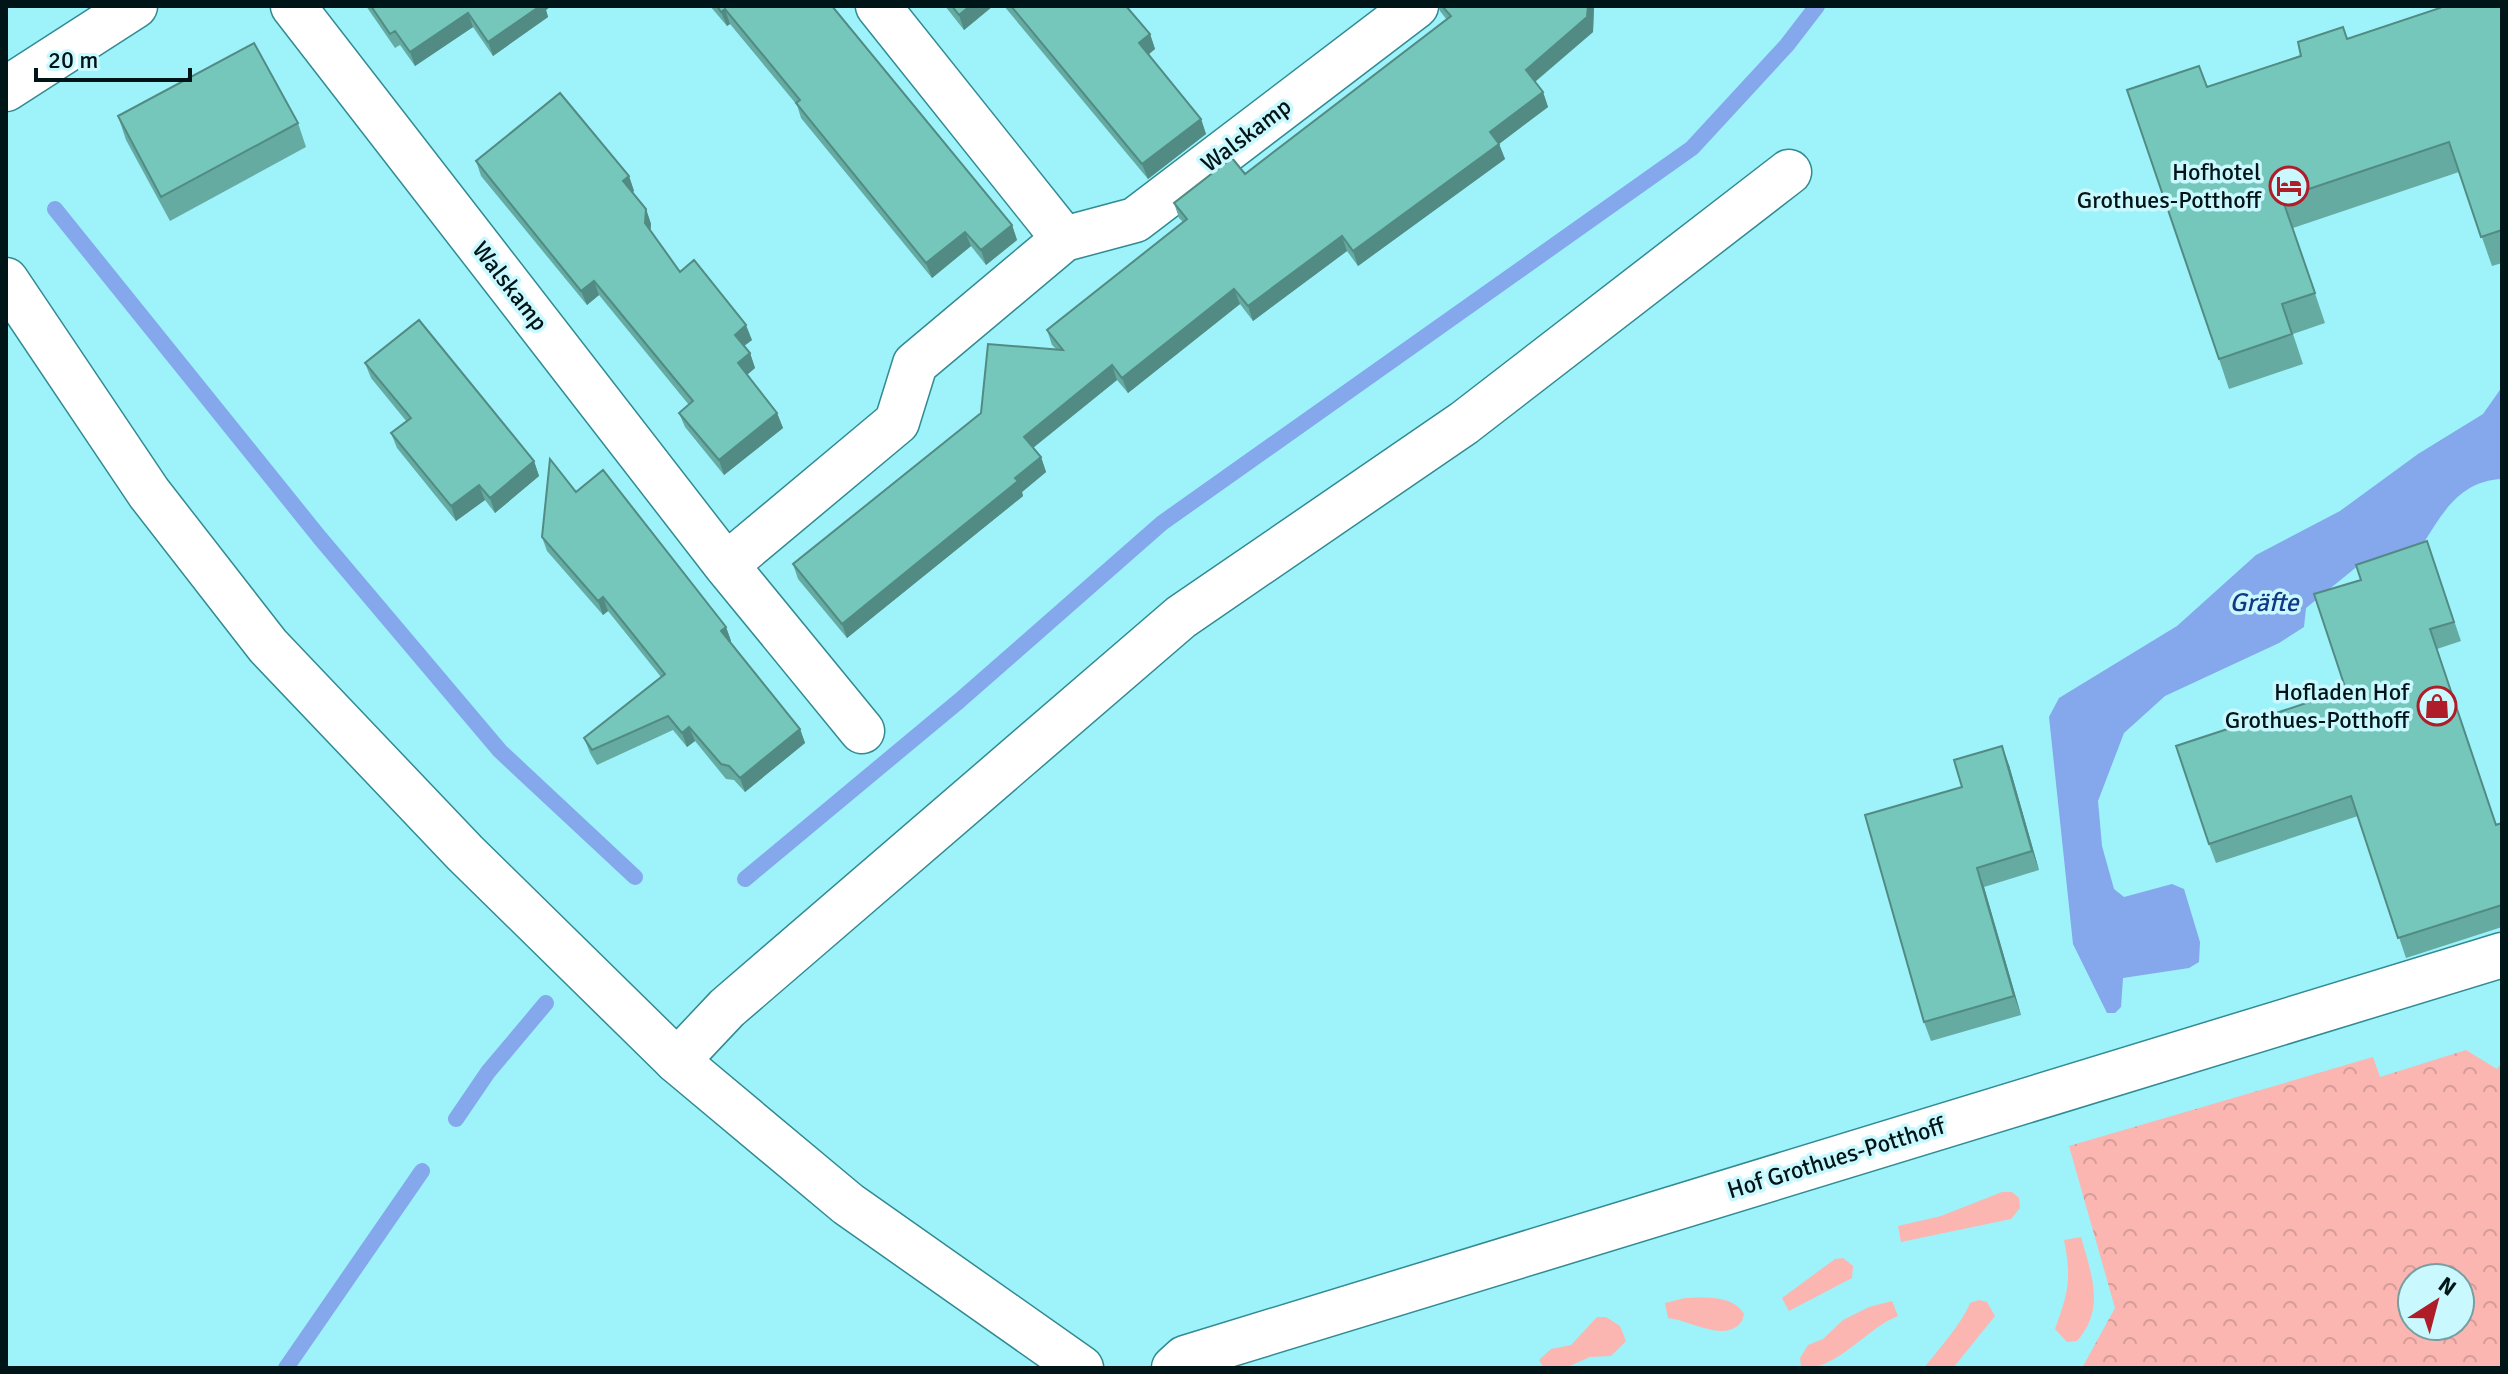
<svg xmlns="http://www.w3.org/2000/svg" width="2508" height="1374" viewBox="0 0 2508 1374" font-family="Signika,sans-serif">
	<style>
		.forest { fill: url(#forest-crowns); fill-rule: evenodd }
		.garden { fill: #fbb6b2 }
		.water { fill: #85a7ec }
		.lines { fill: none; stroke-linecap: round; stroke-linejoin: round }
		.stream { stroke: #85a7ec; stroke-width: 16 }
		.minor-casing { stroke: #328a92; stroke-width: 47 }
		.major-casing { stroke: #328a92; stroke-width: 47 }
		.minor { stroke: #fff; stroke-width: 44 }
		.major { stroke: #fff; stroke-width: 44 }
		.wall { fill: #65aba1 }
		.shaded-wall { fill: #528b83 }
		.building { fill: #75c7bb; stroke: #528b83; stroke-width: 2 }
		.labels { text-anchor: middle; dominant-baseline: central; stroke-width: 7; stroke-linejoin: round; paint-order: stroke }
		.street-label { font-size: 24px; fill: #001517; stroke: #c9f9fe }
		.poi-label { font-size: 24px; fill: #001517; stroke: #c9f9fe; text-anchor: end }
		.water-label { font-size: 26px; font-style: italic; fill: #143684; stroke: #c9f9fe }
	</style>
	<defs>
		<pattern id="forest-crowns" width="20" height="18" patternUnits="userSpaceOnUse" patternTransform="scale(2)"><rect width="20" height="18" fill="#fbb6b2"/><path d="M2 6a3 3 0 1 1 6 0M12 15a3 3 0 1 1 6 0" fill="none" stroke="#d59c98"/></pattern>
	</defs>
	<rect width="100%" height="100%" fill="#9ef2fa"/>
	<path class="forest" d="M 2466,1050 L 2497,1069 L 2502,1062 L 2502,1368 L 2082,1368 L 2115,1308 L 2069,1146 L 2373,1057 L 2380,1077 ZM 2412,1278 L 2460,1278 L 2460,1326 L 2412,1326 Z"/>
	<path class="garden" d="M 2002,1192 L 2012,1192 L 2019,1198 L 2020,1208 L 2011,1219 L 1901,1242 L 1898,1226 L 1941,1216 Z
		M 2081,1237 C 2091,1273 2106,1309 2077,1341 L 2067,1342 L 2055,1329 C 2068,1293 2072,1279 2064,1240 Z
		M 1843,1258 L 1853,1266 L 1852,1278 L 1789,1311 L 1782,1298 L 1835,1259 Z
		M 1685,1298 C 1705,1297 1733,1295 1744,1314 L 1742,1321 C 1726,1344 1690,1320 1668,1318 L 1665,1303 Z
		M 1979,1300 L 1987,1302 L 1995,1316 L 1953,1368 L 1924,1368 C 1938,1350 1963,1322 1970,1303 Z
		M 1892,1301 L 1898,1316 C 1866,1328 1834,1374 1801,1366 L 1800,1358 L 1808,1345 L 1823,1339 L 1843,1320 L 1869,1307 Z
		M 1597,1317 L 1606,1317 L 1620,1326 L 1626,1341 L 1611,1356 L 1590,1357 L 1565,1368 L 1544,1368 L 1539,1360 L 1551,1349 L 1571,1345 Z"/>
	<path class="water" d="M 2502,387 L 2502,479 C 2460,481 2443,512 2423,544 L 2359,565 L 2306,608 L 2304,627 L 2279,643 L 2165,696 L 2124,733 L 2098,801 L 2102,846 L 2114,889 L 2124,897 L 2172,884 L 2184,889 L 2200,942 L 2199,962 L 2189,968 L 2123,978 L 2121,1007 L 2115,1013 L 2107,1013 L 2073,944 L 2049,717 L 2059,698 L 2177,626 L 2256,555 L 2340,511 L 2418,454 L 2483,414 Z"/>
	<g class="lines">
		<path class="stream" d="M 55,209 L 320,538 L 500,751 L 635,877
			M 745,879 L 959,701 L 1162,523 L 1692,148 L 1787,45 L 1817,6
			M 456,1119 L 488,1072 L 546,1003
			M 286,1368 L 422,1171"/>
		<g class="minor-casing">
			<path id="minor" d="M 293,6 L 726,565 L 862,731
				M 878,6 L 1064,239
				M 6,89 L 135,6
				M 726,565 L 897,422 L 915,364 L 1064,239 L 1135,220 L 1416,6
				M 677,1061 L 727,1008 L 1181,617 L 1464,423 L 1789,172
				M 1174,1368 L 1185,1358 L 2502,955"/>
		</g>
		<g class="major-casing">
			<path id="major" d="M 6,280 L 149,493 L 268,646 L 465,853 L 677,1061 L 848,1204 L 1081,1368"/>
		</g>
		<use href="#minor" class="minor"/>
		<use href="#major" class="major"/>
	</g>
	<path class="wall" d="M 366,6 L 551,6 L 546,10 L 548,17 L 493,56 L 473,27 L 415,66 L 400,45 L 395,48 Z
		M 710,6 L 832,6 L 1012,225 L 1017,240 L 986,265 L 971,246 L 932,278 L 801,118 L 797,105 L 730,24 L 727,26 Z
		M 945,6 L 993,6 L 964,30 Z
		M 1004,6 L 1126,6 L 1150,34 L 1155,49 L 1148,55 L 1201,119 L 1206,134 L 1148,179 Z
		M 1438,6 L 1594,6 L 1593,32 L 1535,82 L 1543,92 L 1548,107 L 1499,144 L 1505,159 L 1358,266 L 1347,251 L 1253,321 L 1240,304 L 1128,393 L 1117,380 L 1033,448 L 1041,457 L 1046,472 L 1022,492 L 1023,496 L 847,638 L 798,579 L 793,564 L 981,413 L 1056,349 L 1052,345 L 1047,330 L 1183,222 L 1179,218 L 1174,203 L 1245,174 L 1447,20 L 1440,11 Z
		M 2502,6 L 2502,263 L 2492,266 L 2459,172 L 2293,228 L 2325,323 L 2293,334 L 2303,364 L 2229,389 L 2219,359 L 2207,87 L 2348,39 Z
		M 118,116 L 298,123 L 306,147 L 170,221 L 126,140 Z
		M 476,161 L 629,176 L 634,191 L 632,193 L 646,209 L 651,224 L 650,231 L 680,272 L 752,340 L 744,346 L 750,353 L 755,368 L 747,375 L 777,413 L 783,428 L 724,475 L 685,427 L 679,413 L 689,405 L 599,295 L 587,305 L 481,176 Z
		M 365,363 L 534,461 L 539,476 L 495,513 L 485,500 L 456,521 L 397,448 L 391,433 L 407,422 L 371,378 Z
		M 576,492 L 726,627 L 731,641 L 730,642 L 800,729 L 805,743 L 745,792 L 734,780 L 726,779 L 695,741 L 687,747 L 673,730 L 597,765 L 590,753 L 584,738 L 661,677 L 608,611 L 603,615 L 547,551 L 542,537 Z
		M 2427,541 L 2461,641 L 2437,649 L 2496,824 L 2502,823 L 2502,927 L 2406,958 L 2358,816 L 2216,863 L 2209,844 L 2346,690 L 2361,580 Z
		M 2009,765 L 2039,870 L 1984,887 L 2021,1015 L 1931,1041 L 1924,1022 L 1962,787 Z"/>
	<path class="shaded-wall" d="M 540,6 L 551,6 L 546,10 L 548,17 L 493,56 L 488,42 Z
		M 970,6 L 993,6 L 964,30 L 959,15 Z
		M 1588,6 L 1594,6 L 1593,32 L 1531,85 L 1526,70 Z
		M 725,9 L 730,24 L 727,26 L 721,12 Z
		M 468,13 L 473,27 L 415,66 L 410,52 Z
		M 1150,34 L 1155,49 L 1144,58 L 1139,43 Z
		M 1543,92 L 1548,107 L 1495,147 L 1490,132 Z
		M 1201,119 L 1206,134 L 1148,179 L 1142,164 Z
		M 1499,144 L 1505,159 L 1358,266 L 1353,251 Z
		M 629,176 L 634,191 L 629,195 L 623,181 Z
		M 646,209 L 651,224 L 650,237 L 645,223 Z
		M 1012,225 L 1017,240 L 986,265 L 981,250 Z
		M 965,232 L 971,246 L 932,278 L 926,263 Z
		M 1342,236 L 1347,251 L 1253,321 L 1248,306 Z
		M 594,281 L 599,295 L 587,305 L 581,291 Z
		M 1234,289 L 1240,304 L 1128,393 L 1122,378 Z
		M 746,325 L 752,340 L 740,349 L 735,335 Z
		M 750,353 L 755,368 L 743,378 L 738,363 Z
		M 1112,365 L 1117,380 L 1029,451 L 1024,437 Z
		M 777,413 L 783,428 L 724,475 L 719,460 Z
		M 1041,457 L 1046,472 L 1022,492 L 1023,496 L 847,638 L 842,624 Z
		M 534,461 L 539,476 L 495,513 L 490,498 Z
		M 479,485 L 485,500 L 456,521 L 451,506 Z
		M 603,597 L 608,611 L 603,615 L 598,601 Z
		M 726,627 L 731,641 L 726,645 L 721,631 Z
		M 689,727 L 695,741 L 687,747 L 682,733 Z
		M 800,729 L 805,743 L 745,792 L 740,778 Z
		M 2002,746 L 2009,765 L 2039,870 L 2032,851 Z
		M 1977,868 L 1984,887 L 2021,1015 L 2014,996 Z"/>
	<path class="building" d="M 371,6 L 540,6 L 488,42 L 468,13 L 410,52 L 395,31 L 390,34 Z
		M 717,6 L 832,6 L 1012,225 L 981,250 L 965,232 L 926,263 L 796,103 L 800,100 L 725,9 L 721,12 Z
		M 952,6 L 970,6 L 959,15 Z
		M 1011,6 L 1126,6 L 1150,34 L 1139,43 L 1201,119 L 1142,164 Z
		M 1442,6 L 1588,6 L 1587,17 L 1526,70 L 1543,92 L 1490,132 L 1499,144 L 1353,251 L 1342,236 L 1248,306 L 1234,289 L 1122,378 L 1112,365 L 1024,437 L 1041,457 L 1015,478 L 1018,481 L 842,624 L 793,564 L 981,413 L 988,344 L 1063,350 L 1047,330 L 1187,219 L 1174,203 L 1232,158 L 1245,174 L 1451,16 Z
		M 2439,6 L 2502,6 L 2502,230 L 2481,237 L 2449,142 L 2282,198 L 2315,293 L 2282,304 L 2292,334 L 2219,359 L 2127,90 L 2199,66 L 2207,87 L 2301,56 L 2298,42 L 2343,27 L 2347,39 L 2440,8 Z
		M 254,43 L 298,123 L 161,197 L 118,116 Z
		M 560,93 L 629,176 L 623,181 L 646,209 L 645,223 L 680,272 L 694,260 L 746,325 L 735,335 L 750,353 L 738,363 L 777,413 L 719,460 L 679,413 L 693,401 L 594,281 L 581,291 L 476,161 Z
		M 419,320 L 534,461 L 490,498 L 479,485 L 451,506 L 391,433 L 411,418 L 365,363 Z
		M 550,459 L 576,492 L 603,470 L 726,627 L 721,631 L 800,729 L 740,778 L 729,766 L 721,764 L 689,727 L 682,733 L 668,716 L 592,750 L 584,738 L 665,674 L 603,597 L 598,601 L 542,537 Z
		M 2427,541 L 2454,622 L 2430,629 L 2496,825 L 2502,823 L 2502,905 L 2398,938 L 2351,796 L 2209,844 L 2176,746 L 2346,690 L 2314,594 L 2361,580 L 2356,565 Z
		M 2002,746 L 2032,851 L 1977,868 L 2014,996 L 1924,1022 L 1865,815 L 1962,787 L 1954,760 Z"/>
	<defs>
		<g id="hotel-ring" transform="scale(2)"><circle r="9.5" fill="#c9f9fe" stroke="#af1d29" stroke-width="1.5"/><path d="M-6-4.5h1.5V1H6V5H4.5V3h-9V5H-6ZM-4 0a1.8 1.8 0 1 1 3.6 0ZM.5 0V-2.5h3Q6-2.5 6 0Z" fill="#af1d29"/></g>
		<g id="shop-ring" transform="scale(2)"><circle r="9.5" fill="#c9f9fe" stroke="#af1d29" stroke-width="1.5"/><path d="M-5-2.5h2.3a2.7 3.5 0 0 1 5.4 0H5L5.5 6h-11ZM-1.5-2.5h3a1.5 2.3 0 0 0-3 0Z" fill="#af1d29"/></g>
	</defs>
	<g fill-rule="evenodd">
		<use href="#hotel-ring" x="2289" y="186"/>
		<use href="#shop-ring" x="2437" y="706"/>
	</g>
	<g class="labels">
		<g class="street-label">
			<text transform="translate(1246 135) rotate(-37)">Walskamp</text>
			<text transform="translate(510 286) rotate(52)">Walskamp</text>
			<text transform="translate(1836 1158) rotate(-17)">Hof Grothues-Potthoff</text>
		</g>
		<g class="poi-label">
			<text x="2261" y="172">Hofhotel<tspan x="2261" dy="28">Grothues-Potthoff</tspan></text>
			<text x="2409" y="692">Hofladen Hof<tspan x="2409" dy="28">Grothues-Potthoff</tspan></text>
		</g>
		<g class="water-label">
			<text x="2264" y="603">Gräfte</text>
		</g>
	</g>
	<rect width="2508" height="1374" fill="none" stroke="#001517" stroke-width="16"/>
	<g transform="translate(2436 1302) rotate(36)"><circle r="38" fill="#c9f9fe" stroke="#799ea2" stroke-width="2"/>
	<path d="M0-6L14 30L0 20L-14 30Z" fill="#af1d29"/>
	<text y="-12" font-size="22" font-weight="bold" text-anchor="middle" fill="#001517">N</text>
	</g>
	<path d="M36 68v12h154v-12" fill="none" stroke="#001517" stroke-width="4"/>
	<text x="48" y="68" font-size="24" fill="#001517" stroke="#c9f9fe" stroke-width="6" paint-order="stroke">20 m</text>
</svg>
